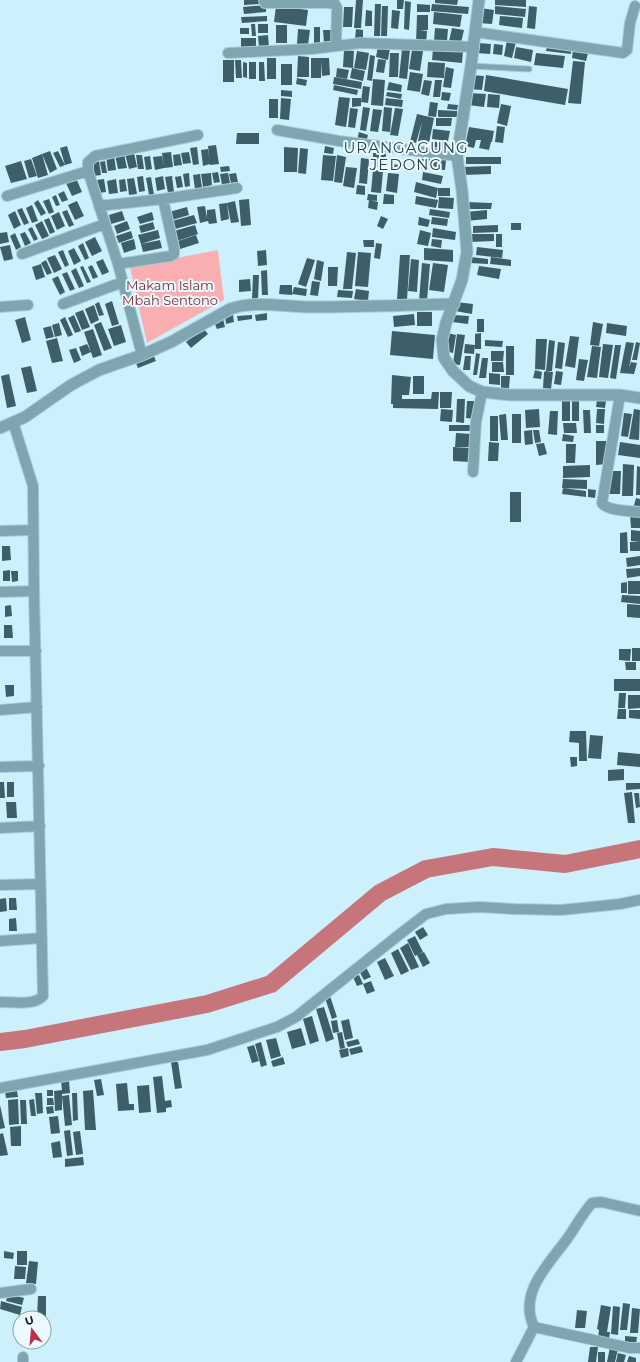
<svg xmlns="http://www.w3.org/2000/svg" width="640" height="1362" viewBox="0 0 640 1362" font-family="Montserrat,sans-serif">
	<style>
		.green { fill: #f9afb2 }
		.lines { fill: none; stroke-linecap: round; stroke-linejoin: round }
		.river { stroke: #c6767b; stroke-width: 18 }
		.building { fill: #3e5f69 }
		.service-casing { stroke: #aacbd5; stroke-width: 7 }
		.minor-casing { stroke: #aacbd5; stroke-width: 12 }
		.tertiary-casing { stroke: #aacbd5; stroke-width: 13 }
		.service { stroke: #7fa5b1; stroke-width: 5 }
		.minor { stroke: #7fa5b1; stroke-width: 10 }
		.tertiary { stroke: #7fa5b1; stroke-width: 11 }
		.labels { text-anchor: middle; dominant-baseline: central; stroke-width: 4; stroke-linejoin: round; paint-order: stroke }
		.park-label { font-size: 13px; fill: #852633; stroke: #ebfaff }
		.quarter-label { font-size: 15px; letter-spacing: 1px; fill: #26464f; stroke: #ebfaff }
	</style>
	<rect width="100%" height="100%" fill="#ccf1fd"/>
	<path class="green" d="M 218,250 L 224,300 L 147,343 L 130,267 Z"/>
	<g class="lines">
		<path class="river" d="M 0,1042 L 25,1039 L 207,1004 L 271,984 L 380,893 L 426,869 L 493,857 L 565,864 L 640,849"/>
	</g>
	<path class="building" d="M 244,0 L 259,0 L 259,4 L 244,5 Z
		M 356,0 L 363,0 L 361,28 L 354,28 Z
		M 397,0 L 404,0 L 403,9 L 397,9 Z
		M 435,0 L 458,0 L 457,5 L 435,3 Z
		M 495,0 L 526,0 L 526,7 L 495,5 Z
		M 405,1 L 411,2 L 409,30 L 404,29 Z
		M 375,4 L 381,4 L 380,36 L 374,36 Z
		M 417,4 L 430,5 L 430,12 L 417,12 Z
		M 432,4 L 469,7 L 468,14 L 431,11 Z
		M 266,5 L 266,12 L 244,14 L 243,7 Z
		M 276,6 L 308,10 L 306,26 L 274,22 Z
		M 382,6 L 388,6 L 387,36 L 381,36 Z
		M 495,6 L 526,9 L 525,17 L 495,14 Z
		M 529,6 L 537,7 L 535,29 L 527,28 Z
		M 344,7 L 353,7 L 352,27 L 343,27 Z
		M 480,8 L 494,10 L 492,24 L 478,23 Z
		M 366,10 L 372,11 L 372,26 L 365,26 Z
		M 392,10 L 400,11 L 398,29 L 391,28 Z
		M 434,12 L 462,15 L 460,27 L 433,24 Z
		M 417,15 L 428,15 L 428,30 L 420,30 L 427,31 L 426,44 L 416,43 Z
		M 267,16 L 267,21 L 242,23 L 241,17 Z
		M 500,16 L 523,18 L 522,28 L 499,25 Z
		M 251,24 L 255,24 L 256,36 L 252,36 Z
		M 258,24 L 268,24 L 268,33 L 258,33 Z
		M 276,25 L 287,25 L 287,43 L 276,43 Z
		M 314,27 L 320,27 L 320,44 L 314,44 Z
		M 240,28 L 249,28 L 249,34 L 240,34 Z
		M 435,28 L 448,29 L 447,41 L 434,41 Z
		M 452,28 L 464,30 L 461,43 L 449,41 Z
		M 298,29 L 310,30 L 308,45 L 297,44 Z
		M 356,29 L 363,30 L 363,39 L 355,39 Z
		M 323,30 L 331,30 L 332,43 L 324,43 Z
		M 268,35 L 269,48 L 259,48 L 258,36 Z
		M 241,38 L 256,38 L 256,47 L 241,47 Z
		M 507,40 L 516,42 L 512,58 L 504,56 Z
		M 478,43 L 491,44 L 490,54 L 477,53 Z
		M 494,44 L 503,45 L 502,55 L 493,54 Z
		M 378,46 L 390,48 L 388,60 L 376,57 Z
		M 547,46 L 571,49 L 571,54 L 546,51 Z
		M 516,47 L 533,50 L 531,62 L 514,58 Z
		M 402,49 L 410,50 L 407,79 L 399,78 Z
		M 433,49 L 463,51 L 462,63 L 432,60 Z
		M 344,50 L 354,51 L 353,68 L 343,67 Z
		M 412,50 L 423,51 L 420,71 L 409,69 Z
		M 573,50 L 588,53 L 586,61 L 572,58 Z
		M 357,51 L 369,53 L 366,70 L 354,68 Z
		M 390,53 L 399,53 L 398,77 L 389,77 Z
		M 536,53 L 565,56 L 563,68 L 534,65 Z
		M 370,55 L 375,56 L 372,81 L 367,80 Z
		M 298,56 L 309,57 L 309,77 L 297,77 Z
		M 267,58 L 276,58 L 276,79 L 267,79 Z
		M 311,58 L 329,58 L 330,75 L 322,76 L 321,61 L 321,78 L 311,78 Z
		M 378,59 L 386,60 L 384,73 L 376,72 Z
		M 223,60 L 234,60 L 234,82 L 223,82 Z
		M 235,60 L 241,60 L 242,78 L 236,78 Z
		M 573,61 L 585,62 L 581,104 L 568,103 Z
		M 243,62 L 247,63 L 247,78 L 243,77 Z
		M 249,62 L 256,62 L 256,79 L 249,79 Z
		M 259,62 L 264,62 L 265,81 L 259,81 Z
		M 428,62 L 445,63 L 444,78 L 427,77 Z
		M 281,64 L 292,64 L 292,85 L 281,85 Z
		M 446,67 L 454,69 L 451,88 L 443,87 Z
		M 337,68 L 349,70 L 347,79 L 336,77 Z
		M 352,68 L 365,71 L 363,81 L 350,78 Z
		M 410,72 L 423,74 L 420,92 L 407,90 Z
		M 472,75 L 484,76 L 482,90 L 470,89 Z
		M 486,75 L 568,89 L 565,105 L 484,91 Z
		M 334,77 L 362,82 L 361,89 L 333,84 Z
		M 297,78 L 307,80 L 306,86 L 296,84 Z
		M 373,79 L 385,80 L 383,106 L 371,105 Z
		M 424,80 L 432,81 L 429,96 L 421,94 Z
		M 435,80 L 442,80 L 440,97 L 433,97 Z
		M 389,82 L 402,85 L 401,92 L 387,90 Z
		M 334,85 L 358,90 L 357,95 L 333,90 Z
		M 363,86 L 370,87 L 368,103 L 361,102 Z
		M 281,90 L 292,91 L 292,97 L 281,96 Z
		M 387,92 L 402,94 L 401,99 L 386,96 Z
		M 442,92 L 451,93 L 449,101 L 441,100 Z
		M 469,93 L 486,94 L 484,107 L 468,105 Z
		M 488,94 L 500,95 L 499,108 L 487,107 Z
		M 339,97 L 350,98 L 346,127 L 335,125 Z
		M 281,98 L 291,99 L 289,120 L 280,119 Z
		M 352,98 L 361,98 L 361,106 L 352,107 Z
		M 386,98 L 403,100 L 402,107 L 385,105 Z
		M 269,99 L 278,99 L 278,118 L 269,118 Z
		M 430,102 L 438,103 L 436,117 L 428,116 Z
		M 448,104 L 458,105 L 457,110 L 447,109 Z
		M 501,104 L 511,106 L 507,126 L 497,123 Z
		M 363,107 L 370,108 L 366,131 L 360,130 Z
		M 384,107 L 392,108 L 390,132 L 382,131 Z
		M 350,108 L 358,109 L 355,128 L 348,127 Z
		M 395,108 L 403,109 L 398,136 L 390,135 Z
		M 373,109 L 382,110 L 378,132 L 370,131 Z
		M 438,110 L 457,111 L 457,117 L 438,117 Z
		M 417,114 L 434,118 L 429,143 L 418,141 L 422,122 L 416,143 L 410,142 Z
		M 436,118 L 452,118 L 451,126 L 436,126 Z
		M 497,126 L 505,127 L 503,143 L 495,142 Z
		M 469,127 L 494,131 L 492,142 L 491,142 L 489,150 L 479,148 L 481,140 L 476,140 L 474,148 L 465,146 Z
		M 433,129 L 450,131 L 448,141 L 432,139 Z
		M 359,132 L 368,135 L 366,142 L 357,140 Z
		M 237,133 L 259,133 L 259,144 L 236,144 Z
		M 433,142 L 445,142 L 445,149 L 432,148 Z
		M 216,145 L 219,164 L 210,165 L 208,146 Z
		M 67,146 L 72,163 L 65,165 L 60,148 Z
		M 325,146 L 334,148 L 333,154 L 324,153 Z
		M 197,147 L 199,164 L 193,165 L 190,148 Z
		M 284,147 L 298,148 L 297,172 L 284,172 Z
		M 300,148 L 308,149 L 306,174 L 298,173 Z
		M 208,149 L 210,164 L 203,166 L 201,150 Z
		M 50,151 L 57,169 L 50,173 L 42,154 Z
		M 58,151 L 65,165 L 60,167 L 53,153 Z
		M 171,152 L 173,167 L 164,168 L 162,153 Z
		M 189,152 L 191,163 L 183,164 L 181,153 Z
		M 134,153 L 137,167 L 129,169 L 125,154 Z
		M 373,153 L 379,153 L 379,167 L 373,167 Z
		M 42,154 L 48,175 L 38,178 L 32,158 Z
		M 124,154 L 127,168 L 118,169 L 115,155 Z
		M 180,154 L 182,165 L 174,166 L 173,155 Z
		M 381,154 L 386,154 L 385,169 L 380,169 Z
		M 114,155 L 116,170 L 108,171 L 106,156 Z
		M 136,155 L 142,155 L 144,169 L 138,169 Z
		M 323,155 L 336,156 L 333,181 L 321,180 Z
		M 337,155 L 346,157 L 342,183 L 334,182 Z
		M 150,156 L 152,169 L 146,170 L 144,157 Z
		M 162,156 L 164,168 L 155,170 L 153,157 Z
		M 466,157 L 501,157 L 501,164 L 466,164 Z
		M 361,158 L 369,159 L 367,184 L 359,183 Z
		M 31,159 L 37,176 L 29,178 L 24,161 Z
		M 418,159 L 430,159 L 429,169 L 418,168 Z
		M 432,159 L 446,160 L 445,170 L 431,169 Z
		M 21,161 L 27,179 L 11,183 L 5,166 Z
		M 99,161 L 101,175 L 93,176 L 91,163 Z
		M 105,161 L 107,173 L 102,173 L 100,162 Z
		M 391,164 L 401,165 L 401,170 L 391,170 Z
		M 229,166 L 230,171 L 221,172 L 220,167 Z
		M 491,166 L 491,174 L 463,175 L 462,167 Z
		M 346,167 L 357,168 L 354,188 L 343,186 Z
		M 373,170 L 383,171 L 381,193 L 371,192 Z
		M 218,172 L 220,182 L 214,183 L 212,173 Z
		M 423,172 L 443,176 L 441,184 L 422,180 Z
		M 189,173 L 190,186 L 185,187 L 183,174 Z
		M 211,173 L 212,185 L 203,187 L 201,174 Z
		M 228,173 L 230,183 L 222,185 L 220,174 Z
		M 236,173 L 238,182 L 231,183 L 229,174 Z
		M 388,173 L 399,174 L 397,193 L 386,191 Z
		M 200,174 L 202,188 L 195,189 L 193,175 Z
		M 143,176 L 145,191 L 139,192 L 137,177 Z
		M 163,176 L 165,189 L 157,191 L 155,178 Z
		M 172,176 L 174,192 L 168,193 L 165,177 Z
		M 181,176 L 183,187 L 177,188 L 175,177 Z
		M 151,177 L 154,195 L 149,195 L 146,178 Z
		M 76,178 L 82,192 L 72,196 L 66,183 Z
		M 134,178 L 137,194 L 129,195 L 127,179 Z
		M 104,179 L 106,192 L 99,193 L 97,180 Z
		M 116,179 L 118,193 L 109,194 L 107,181 Z
		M 125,179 L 127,191 L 120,192 L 119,180 Z
		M 416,182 L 438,188 L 450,188 L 450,196 L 438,196 L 438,188 L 436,198 L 414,192 Z
		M 357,185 L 365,186 L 365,195 L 356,194 Z
		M 64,191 L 68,200 L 62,202 L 58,194 Z
		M 368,194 L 377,195 L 377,201 L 367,200 Z
		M 384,194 L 394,195 L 394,204 L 383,204 Z
		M 56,195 L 60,205 L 56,206 L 52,197 Z
		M 416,196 L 438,200 L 436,208 L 415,204 Z
		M 439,197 L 454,198 L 453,209 L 438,208 Z
		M 49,199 L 54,212 L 49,214 L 43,201 Z
		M 249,199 L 251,225 L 241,226 L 239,200 Z
		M 38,200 L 46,213 L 41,216 L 34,203 Z
		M 369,200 L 378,202 L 377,210 L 368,208 Z
		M 77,201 L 84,216 L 75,220 L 68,205 Z
		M 235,201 L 239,222 L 231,223 L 227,203 Z
		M 466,202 L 492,203 L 491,209 L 466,209 Z
		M 227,203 L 229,219 L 221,221 L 219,204 Z
		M 32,205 L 38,221 L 32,223 L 26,208 Z
		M 205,206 L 207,218 L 207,210 L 215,209 L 217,223 L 209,224 L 208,221 L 200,223 L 197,207 Z
		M 187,207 L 189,215 L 172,220 L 169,212 Z
		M 22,208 L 29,223 L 24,225 L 17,210 Z
		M 430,209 L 450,212 L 449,218 L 429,215 Z
		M 67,210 L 74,225 L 69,227 L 62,212 Z
		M 487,210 L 487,219 L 466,221 L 465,212 Z
		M 15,211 L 21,225 L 14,229 L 8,215 Z
		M 122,211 L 125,220 L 111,224 L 109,215 Z
		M 59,212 L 65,226 L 57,230 L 51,216 Z
		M 152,212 L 154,220 L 140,224 L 137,217 Z
		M 194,215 L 197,223 L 175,229 L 172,221 Z
		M 381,216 L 388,219 L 383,229 L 377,226 Z
		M 419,217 L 430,220 L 428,227 L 418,225 Z
		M 432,217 L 448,219 L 447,226 L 431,224 Z
		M 49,218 L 55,232 L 50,234 L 44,220 Z
		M 42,221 L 49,236 L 42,239 L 35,225 Z
		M 127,221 L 130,229 L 117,234 L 114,226 Z
		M 153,222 L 155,229 L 141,233 L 139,226 Z
		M 511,223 L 521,223 L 521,230 L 511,230 Z
		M 195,225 L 198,234 L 177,241 L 174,231 Z
		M 498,225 L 498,232 L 473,233 L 473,226 Z
		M 32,227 L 38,239 L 34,241 L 28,229 Z
		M 433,228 L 456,232 L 455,240 L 432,237 Z
		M 158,230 L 160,238 L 141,244 L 138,235 Z
		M 420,230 L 431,233 L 428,246 L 417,244 Z
		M 131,231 L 133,238 L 119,243 L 116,236 Z
		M 7,232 L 9,242 L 0,244 L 0,233 Z
		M 25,232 L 31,243 L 25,246 L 20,234 Z
		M 15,233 L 21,247 L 16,250 L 10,236 Z
		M 470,234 L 494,234 L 494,241 L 470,242 Z
		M 496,234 L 502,234 L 502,247 L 496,247 Z
		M 196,235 L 199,243 L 180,249 L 178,241 Z
		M 95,237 L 102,251 L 92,256 L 85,242 Z
		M 134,239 L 136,249 L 124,253 L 121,243 Z
		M 432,239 L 442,240 L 441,248 L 431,246 Z
		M 160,240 L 162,248 L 143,252 L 141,244 Z
		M 363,240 L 374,240 L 374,247 L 364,247 Z
		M 83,243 L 89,258 L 85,260 L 78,246 Z
		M 376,243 L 382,244 L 380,259 L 374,258 Z
		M 10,245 L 13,259 L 4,261 L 0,247 Z
		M 477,247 L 503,250 L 502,258 L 476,255 Z
		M 74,248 L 81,261 L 74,265 L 68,251 Z
		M 424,248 L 453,250 L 453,262 L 424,260 Z
		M 63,250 L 69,265 L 65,267 L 58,252 Z
		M 266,250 L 267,265 L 258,266 L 257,251 Z
		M 347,252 L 356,253 L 352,289 L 343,289 Z
		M 358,252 L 371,253 L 368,287 L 355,286 Z
		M 55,255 L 62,269 L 54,273 L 47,258 Z
		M 400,255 L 410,255 L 407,300 L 397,299 Z
		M 471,257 L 488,259 L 488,264 L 470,263 Z
		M 491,257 L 511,260 L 511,266 L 490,264 Z
		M 307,258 L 315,260 L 306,287 L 298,284 Z
		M 103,259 L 109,272 L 102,275 L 96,262 Z
		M 411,259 L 419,260 L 417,292 L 408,291 Z
		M 46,260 L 52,273 L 47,275 L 41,263 Z
		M 317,260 L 324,262 L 321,281 L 314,279 Z
		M 422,263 L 430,264 L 427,301 L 419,301 Z
		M 433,263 L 448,265 L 444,292 L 429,290 Z
		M 41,264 L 45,277 L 36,280 L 32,267 Z
		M 92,265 L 98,277 L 93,279 L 88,267 Z
		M 83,266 L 91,282 L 87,283 L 80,267 Z
		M 479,266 L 501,269 L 499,279 L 477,275 Z
		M 328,267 L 338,267 L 337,286 L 328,286 Z
		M 76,268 L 84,286 L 79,288 L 71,271 Z
		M 267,270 L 268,295 L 262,295 L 261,271 Z
		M 67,272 L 75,289 L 70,291 L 62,274 Z
		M 253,275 L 259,275 L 258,300 L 252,299 Z
		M 58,276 L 65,292 L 60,295 L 52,279 Z
		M 250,279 L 251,291 L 239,292 L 239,280 Z
		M 312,281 L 320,282 L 318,296 L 310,295 Z
		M 280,285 L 292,285 L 292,295 L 279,294 Z
		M 294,287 L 307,289 L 306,296 L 292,294 Z
		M 356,289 L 369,291 L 368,301 L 354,299 Z
		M 338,290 L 353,291 L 352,298 L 337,297 Z
		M 112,301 L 119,324 L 112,326 L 105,304 Z
		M 99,302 L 104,315 L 99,316 L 95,304 Z
		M 456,302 L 473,304 L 472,314 L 455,311 Z
		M 94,305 L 99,320 L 91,324 L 85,309 Z
		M 83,310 L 90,327 L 82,330 L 75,313 Z
		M 417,312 L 432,312 L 432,326 L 417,326 Z
		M 267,313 L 267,320 L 256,321 L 255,315 Z
		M 414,314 L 415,325 L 394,327 L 393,316 Z
		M 74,315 L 81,331 L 75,333 L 68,318 Z
		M 233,315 L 234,322 L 226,324 L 225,317 Z
		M 252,315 L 252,319 L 238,321 L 237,316 Z
		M 453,315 L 469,316 L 468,324 L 452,322 Z
		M 25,317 L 31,340 L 22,343 L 15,320 Z
		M 65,317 L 73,335 L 68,337 L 60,320 Z
		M 223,319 L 225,327 L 217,329 L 214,322 Z
		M 477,319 L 484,319 L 484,332 L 477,332 Z
		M 101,322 L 112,348 L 104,351 L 94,325 Z
		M 593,322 L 603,324 L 599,346 L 590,345 Z
		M 59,323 L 62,335 L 55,337 L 52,325 Z
		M 607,323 L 627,326 L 626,336 L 606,333 Z
		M 121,325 L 126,342 L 114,346 L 108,329 Z
		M 51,326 L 54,337 L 46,339 L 43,328 Z
		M 203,328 L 208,334 L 191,348 L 186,342 Z
		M 93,329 L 102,355 L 93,358 L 84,332 Z
		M 392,331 L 435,335 L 433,359 L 390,355 Z
		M 447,333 L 456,335 L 453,353 L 444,351 Z
		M 481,333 L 481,349 L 475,349 L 475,334 Z
		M 457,334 L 465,335 L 460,365 L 453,364 Z
		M 570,336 L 579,337 L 575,368 L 565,366 Z
		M 57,338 L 63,361 L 52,363 L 46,341 Z
		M 536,339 L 547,339 L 545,370 L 535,369 Z
		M 485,340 L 503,341 L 502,347 L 485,346 Z
		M 549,340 L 555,341 L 552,371 L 546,371 Z
		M 558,342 L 565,343 L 562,369 L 555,368 Z
		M 626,342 L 634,343 L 629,368 L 631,362 L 637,363 L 634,374 L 620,373 Z
		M 636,342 L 640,343 L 637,360 L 632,360 Z
		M 87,344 L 91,352 L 82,356 L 79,347 Z
		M 465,344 L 475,345 L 474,354 L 464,353 Z
		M 603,344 L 613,345 L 608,378 L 599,377 Z
		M 615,345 L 621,345 L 616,379 L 610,378 Z
		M 506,346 L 514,346 L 514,375 L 506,375 Z
		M 592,346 L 601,347 L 597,378 L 587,377 Z
		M 76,348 L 81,360 L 74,363 L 69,350 Z
		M 491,351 L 504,351 L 503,361 L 491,361 Z
		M 476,353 L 480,354 L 477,375 L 473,375 Z
		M 153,354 L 156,361 L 138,368 L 135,361 Z
		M 465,356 L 471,356 L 470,370 L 463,370 Z
		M 482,358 L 488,358 L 486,378 L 479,378 Z
		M 579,359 L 588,360 L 584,381 L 576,380 Z
		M 492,362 L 503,362 L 504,372 L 492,372 Z
		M 31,366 L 37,391 L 27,393 L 21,368 Z
		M 535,370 L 542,372 L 541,379 L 533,378 Z
		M 546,371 L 553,372 L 551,389 L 543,388 L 544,372 Z
		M 556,371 L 563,372 L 561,385 L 554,384 Z
		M 489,373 L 500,374 L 500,385 L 489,384 Z
		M 9,374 L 16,406 L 7,408 L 1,376 Z
		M 392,375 L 411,377 L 409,395 L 402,395 L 402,399 L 431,399 L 432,392 L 439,392 L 438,409 L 393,408 L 393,404 L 391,404 Z
		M 413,376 L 424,376 L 424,394 L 413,394 Z
		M 501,376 L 510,376 L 509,388 L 501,388 Z
		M 440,392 L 452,392 L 451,408 L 440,408 Z
		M 457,399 L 465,399 L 464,423 L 456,422 Z
		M 562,400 L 570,400 L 570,421 L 562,421 Z
		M 572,400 L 579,400 L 579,421 L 572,421 Z
		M 597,400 L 606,401 L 605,408 L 596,407 Z
		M 467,401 L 475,401 L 475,419 L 466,418 Z
		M 441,409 L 453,410 L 452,422 L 440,421 Z
		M 539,409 L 540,427 L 526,428 L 525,410 Z
		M 597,409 L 605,409 L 604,424 L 596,423 Z
		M 634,409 L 640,410 L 639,440 L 629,439 Z
		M 583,410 L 590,410 L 591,433 L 584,433 Z
		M 550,411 L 558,411 L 557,435 L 548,434 Z
		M 624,413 L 632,414 L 628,437 L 621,436 Z
		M 506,414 L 508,440 L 501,440 L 499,415 Z
		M 512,414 L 521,414 L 521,443 L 512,443 Z
		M 490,416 L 498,416 L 498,441 L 490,441 Z
		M 563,423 L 576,423 L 577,433 L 564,433 Z
		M 449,425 L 473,425 L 473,431 L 449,431 Z
		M 596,425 L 604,425 L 604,433 L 596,433 Z
		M 532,430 L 533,444 L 525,445 L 524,431 Z
		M 533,430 L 539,430 L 541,442 L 535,443 Z
		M 456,433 L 472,434 L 472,447 L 455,447 Z
		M 563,434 L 574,436 L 573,442 L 562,441 Z
		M 596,441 L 607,441 L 607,464 L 596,465 Z
		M 489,442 L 499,443 L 498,461 L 488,461 Z
		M 620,442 L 640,445 L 640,458 L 618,455 Z
		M 544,443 L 547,454 L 539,456 L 536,444 Z
		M 566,444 L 576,444 L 575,463 L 566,463 Z
		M 453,447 L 471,448 L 470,462 L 453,461 Z
		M 623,464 L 634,465 L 633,496 L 622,496 Z
		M 590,465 L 590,477 L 563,478 L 563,466 Z
		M 637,466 L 640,467 L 640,495 L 636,495 Z
		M 608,471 L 621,471 L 620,494 L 607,494 Z
		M 563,479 L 587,480 L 587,489 L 562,488 Z
		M 563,488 L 586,491 L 586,497 L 562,494 Z
		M 588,489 L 596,490 L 595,498 L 588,497 Z
		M 510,492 L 521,492 L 521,522 L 510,522 Z
		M 636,498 L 640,499 L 640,508 L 633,509 Z
		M 640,514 L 640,528 L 631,528 L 630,515 Z
		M 631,530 L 640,531 L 640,541 L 631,541 Z
		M 627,532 L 628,553 L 620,553 L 620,533 Z
		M 640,541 L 640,551 L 630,551 L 630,542 Z
		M 2,546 L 10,546 L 11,560 L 2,561 Z
		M 640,556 L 640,565 L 627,567 L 626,558 Z
		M 640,568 L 640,576 L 627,578 L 626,569 Z
		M 10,570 L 10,581 L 3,581 L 3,571 Z
		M 11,571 L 18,571 L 18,581 L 12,582 Z
		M 628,581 L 640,581 L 640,594 L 628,594 Z
		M 627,582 L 627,593 L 621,593 L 621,583 Z
		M 622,595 L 640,596 L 640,604 L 621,602 Z
		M 627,604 L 640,605 L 640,618 L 627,617 Z
		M 11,605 L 12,616 L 5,617 L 5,606 Z
		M 4,625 L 12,625 L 13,638 L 4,638 Z
		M 632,648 L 640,648 L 640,661 L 632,661 Z
		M 619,649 L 631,649 L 630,661 L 619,660 Z
		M 625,662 L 636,662 L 636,670 L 626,670 Z
		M 614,679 L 640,679 L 640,691 L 614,691 Z
		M 5,685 L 14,685 L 14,696 L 6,697 Z
		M 619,693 L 626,693 L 625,708 L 618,708 Z
		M 628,695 L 640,695 L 640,708 L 628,709 Z
		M 618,709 L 626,709 L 626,719 L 617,719 Z
		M 629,710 L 640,710 L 640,719 L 629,718 Z
		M 570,731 L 586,731 L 587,761 L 579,761 L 579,743 L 569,742 Z
		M 590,735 L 603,736 L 601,759 L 588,758 Z
		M 618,752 L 640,754 L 640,767 L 617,765 Z
		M 570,757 L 577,757 L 577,766 L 571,767 Z
		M 624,769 L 624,780 L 608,781 L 608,770 Z
		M 0,782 L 4,782 L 5,798 L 0,798 Z
		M 7,782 L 14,782 L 14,797 L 7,797 Z
		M 626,783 L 640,783 L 640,789 L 626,790 Z
		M 632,792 L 635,823 L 628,823 L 624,793 Z
		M 634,793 L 639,793 L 640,807 L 636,808 Z
		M 6,802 L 16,802 L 17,818 L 7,818 Z
		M 6,898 L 7,911 L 0,912 L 0,899 Z
		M 9,898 L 16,898 L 17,910 L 9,910 Z
		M 16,918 L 17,931 L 9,931 L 9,919 Z
		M 423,927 L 428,935 L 420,940 L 415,932 Z
		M 415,936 L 423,952 L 415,956 L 407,940 Z
		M 408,943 L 419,967 L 411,970 L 400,948 Z
		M 398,949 L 409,971 L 401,975 L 391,953 Z
		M 424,952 L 430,963 L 423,967 L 417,955 Z
		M 385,958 L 394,976 L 385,980 L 377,962 Z
		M 366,967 L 371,977 L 364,980 L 359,971 Z
		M 359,975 L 363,984 L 357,986 L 353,977 Z
		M 371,981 L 375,991 L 367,994 L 363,984 Z
		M 330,996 L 337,1017 L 332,1019 L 325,998 Z
		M 324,1007 L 334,1039 L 326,1042 L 316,1009 Z
		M 312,1016 L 319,1041 L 310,1044 L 303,1019 Z
		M 349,1019 L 353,1038 L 345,1040 L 341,1021 Z
		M 337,1020 L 339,1032 L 333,1033 L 331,1021 Z
		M 301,1028 L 306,1045 L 292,1049 L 287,1032 Z
		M 342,1032 L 345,1048 L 340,1049 L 337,1033 Z
		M 276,1038 L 281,1056 L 271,1059 L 266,1040 Z
		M 358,1039 L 360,1044 L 348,1047 L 346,1042 Z
		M 261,1042 L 267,1065 L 261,1067 L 255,1044 Z
		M 254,1045 L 259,1061 L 252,1063 L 247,1047 Z
		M 361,1046 L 363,1052 L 351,1055 L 349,1049 Z
		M 348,1048 L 349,1056 L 341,1058 L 339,1050 Z
		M 283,1057 L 285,1064 L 273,1067 L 271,1061 Z
		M 171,1062 L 178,1062 L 182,1088 L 175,1089 Z
		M 162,1076 L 165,1101 L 171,1100 L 172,1107 L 166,1108 L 166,1112 L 157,1113 L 153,1077 Z
		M 101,1079 L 104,1095 L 97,1096 L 94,1080 Z
		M 61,1081 L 69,1081 L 70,1093 L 62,1094 L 62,1110 L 55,1111 L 54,1091 L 62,1090 Z
		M 127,1083 L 129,1104 L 134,1104 L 134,1110 L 118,1111 L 116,1084 Z
		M 149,1085 L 151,1112 L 139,1113 L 137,1086 Z
		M 47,1090 L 53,1090 L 53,1096 L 47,1096 Z
		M 93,1090 L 96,1130 L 85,1130 L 83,1091 Z
		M 17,1091 L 18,1097 L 6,1098 L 5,1092 Z
		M 35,1093 L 42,1093 L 43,1113 L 37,1114 Z
		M 72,1093 L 77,1093 L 78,1120 L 73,1121 Z
		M 69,1095 L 72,1125 L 65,1126 L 62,1096 Z
		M 47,1098 L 53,1098 L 54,1105 L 47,1105 Z
		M 18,1099 L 19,1124 L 9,1125 L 8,1100 Z
		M 34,1099 L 36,1116 L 31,1116 L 29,1100 Z
		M 20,1100 L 26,1100 L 27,1124 L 21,1124 Z
		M 0,1105 L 5,1128 L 0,1129 Z
		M 53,1106 L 54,1113 L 47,1114 L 46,1107 Z
		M 58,1116 L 60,1133 L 51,1134 L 49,1117 Z
		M 21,1126 L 21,1146 L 11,1146 L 10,1127 Z
		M 70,1130 L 73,1155 L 67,1156 L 64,1131 Z
		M 80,1131 L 83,1154 L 76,1155 L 73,1132 Z
		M 3,1133 L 8,1155 L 0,1156 L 0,1134 Z
		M 60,1141 L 62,1157 L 53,1158 L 51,1143 Z
		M 83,1157 L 84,1165 L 65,1167 L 65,1159 Z
		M 4,1251 L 14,1253 L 13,1259 L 4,1258 Z
		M 17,1251 L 27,1251 L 27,1265 L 17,1265 Z
		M 29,1261 L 38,1262 L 36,1284 L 26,1283 Z
		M 15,1266 L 26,1267 L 25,1279 L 14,1279 Z
		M 8,1294 L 24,1298 L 22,1305 L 6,1301 Z
		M 38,1296 L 46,1296 L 46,1319 L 37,1318 Z
		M 1,1301 L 22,1307 L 20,1315 L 0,1309 Z
		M 623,1303 L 630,1304 L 627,1330 L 620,1330 Z
		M 601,1305 L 611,1307 L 607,1332 L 610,1332 L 609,1339 L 598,1338 L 599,1330 L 597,1329 Z
		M 613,1306 L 620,1307 L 618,1335 L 611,1334 Z
		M 632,1308 L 640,1309 L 638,1333 L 630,1333 Z
		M 577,1310 L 587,1311 L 585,1328 L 575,1328 Z
		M 625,1336 L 637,1337 L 636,1344 L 625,1344 Z
		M 590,1347 L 598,1347 L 596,1362 L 588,1362 Z
		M 610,1347 L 618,1349 L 615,1362 L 607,1362 Z
		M 598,1352 L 605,1352 L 605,1362 L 598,1362 Z
		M 618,1353 L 626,1355 L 624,1362 L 616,1362 Z
		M 629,1356 L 636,1358 L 636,1362 L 627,1362 Z"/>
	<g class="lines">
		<g class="service-casing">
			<path id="service" d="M 471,66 L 529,69"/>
		</g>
		<g class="minor-casing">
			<path id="minor" d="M 264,0 L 265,3 L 328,3 L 335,4 L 337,8 L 336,45
				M 475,32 L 623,53 L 627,50 L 630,23 L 635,6
				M 228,53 L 312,49 L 361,43 L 474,47
				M 277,130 L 339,141 L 457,156
				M 7,196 L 88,171
				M 99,206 L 163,199 L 237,188
				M 22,254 L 105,224
				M 118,264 L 171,256 L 174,254 L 174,248 L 163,199
				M 63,304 L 123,282
				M 0,307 L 28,305
				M 142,355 L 118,264 L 88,171 L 88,162 L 95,156 L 198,135
				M 620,395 L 602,503 C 607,511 630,511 640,512
				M 473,472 L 476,422 L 482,392
				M 0,531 L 33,530
				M 0,592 L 34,591
				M 0,651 L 36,651
				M 0,710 L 37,707
				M 0,767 L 39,766
				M 0,828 L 40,826
				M 0,885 L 40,884
				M 0,941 L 42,938
				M 0,1002 C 13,1002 34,1006 43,996 L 34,591 L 33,486 L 13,422
				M 0,1088 L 207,1050 L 277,1027 L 296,1017 L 400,934 L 426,914 L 446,909 L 479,907 L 514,909 L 561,910 L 620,904 L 640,900
				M 0,1293 L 31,1289
				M 534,1327 C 518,1293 548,1265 567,1239 C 575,1228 582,1214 592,1203 L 601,1202 L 640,1211
				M 534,1327 L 630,1348 L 640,1348
				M 23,1357 L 23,1362
				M 516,1362 L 534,1327"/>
		</g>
		<g class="tertiary-casing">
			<path id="tertiary" d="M 479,0 L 471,66 L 457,156 L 462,190 L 467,252 L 462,280 L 446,323 L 442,340 L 444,358 L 453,371 L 469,386 L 482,392 L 511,395 L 620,395 L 640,398
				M 0,428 L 25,417 L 71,385 L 99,370 L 142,355 L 171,342 L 230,309 C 256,300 285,307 312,307 C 359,307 406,305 454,304"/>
		</g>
		<use href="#service" class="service"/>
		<use href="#minor" class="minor"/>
		<use href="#tertiary" class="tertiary"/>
	</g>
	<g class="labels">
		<g class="park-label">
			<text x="170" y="285">Makam Islam<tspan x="170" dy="15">Mbah Sentono</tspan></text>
		</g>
		<g class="quarter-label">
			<text x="406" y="147">URANGAGUNG<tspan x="406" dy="17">JEDONG</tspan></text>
		</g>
	</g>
	<g transform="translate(32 1330) rotate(344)"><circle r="19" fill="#ebfaff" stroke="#93a1a6"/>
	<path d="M0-3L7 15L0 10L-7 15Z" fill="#bf2f47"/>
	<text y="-6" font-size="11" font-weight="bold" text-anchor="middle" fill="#0f1c20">U</text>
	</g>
</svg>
